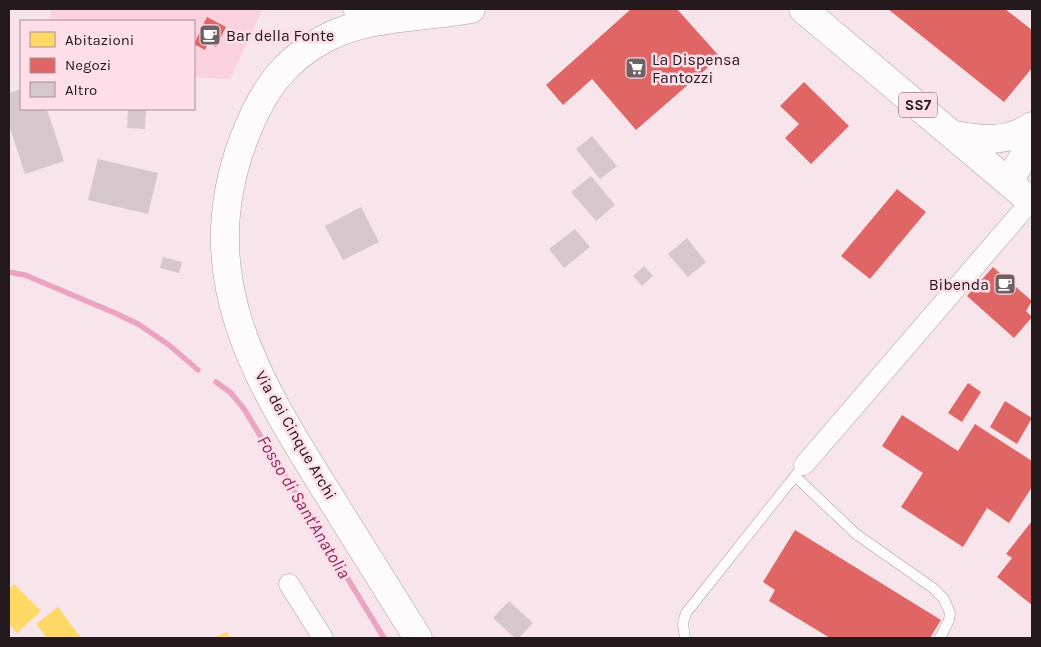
<svg xmlns="http://www.w3.org/2000/svg" width="1041" height="647" viewBox="0 0 1041 647" font-family="Karla,sans-serif">
	<style>
		.green { fill: #f9d1df }
		.homes { fill: #ffd966 }
		.shops { fill: #e06666 }
		.lines { fill: none; stroke-linecap: round; stroke-linejoin: round }
		.stream { stroke: #eba4c0; stroke-width: 5.5 }
		.building { fill: #d5c7cc }
		.lane-casing { stroke: #ab9ea2; stroke-width: 11 }
		.street-casing { stroke: #ab9ea2; stroke-width: 21 }
		.secondary-casing { stroke: #ab9ea2; stroke-width: 29 }
		.primary-casing { stroke: #ab9ea2; stroke-width: 29 }
		.lane { stroke: #fefbfc; stroke-width: 10 }
		.street { stroke: #fefbfc; stroke-width: 20 }
		.secondary { stroke: #fefbfc; stroke-width: 28 }
		.primary { stroke: #fefbfc; stroke-width: 28 }
		.labels { text-anchor: middle; dominant-baseline: central; stroke-width: 5; stroke-linejoin: round; paint-order: stroke }
		.shield { fill: #fedee9; stroke: #65545a; stroke-width: 1 }
		.shield-label { font-size: 15px; font-weight: bold; fill: #24191d }
		.poi-label { font-size: 16px; fill: #24191d; stroke: #fedee9; text-anchor: start }
		.street-label { font-size: 16px; fill: #24191d; stroke: #fedee9 }
		.water-label { font-size: 18px; font-style: italic; fill: #93275b; stroke: #fedee9 }
	</style>
	<rect width="100%" height="100%" fill="#f7e5eb"/>
	<path class="green" d="M 51,9 L 263,9 L 230,79 L 194,77 L 194,21 L 50,21 Z"/>
	<path class="homes" d="M 14,584 L 41,611 L 17,633 L 9,624 L 9,589 Z
		M 58,607 L 81,638 L 47,638 L 36,624 Z
		M 227,632 L 230,638 L 214,638 Z"/>
	<path class="shops" d="M 631,9 L 677,9 L 720,57 L 636,130 L 592,79 L 563,105 L 546,85 Z
		M 888,9 L 1005,9 L 1032,30 L 1032,68 L 1004,102 Z
		M 207,17 L 226,27 L 216,47 L 208,43 L 205,50 L 194,44 Z
		M 804,82 L 849,126 L 811,164 L 785,138 L 799,124 L 780,106 Z
		M 897,189 L 926,212 L 870,279 L 841,256 Z
		M 993,267 L 1032,301 L 1026,311 L 1032,317 L 1014,338 L 967,296 Z
		M 968,383 L 981,392 L 962,422 L 948,413 Z
		M 1005,401 L 1032,418 L 1017,444 L 990,427 Z
		M 902,415 L 958,451 L 975,424 L 1032,461 L 1032,487 L 1009,523 L 987,508 L 963,547 L 901,507 L 923,473 L 882,446 Z
		M 1032,521 L 1032,605 L 997,577 L 1012,558 L 1006,554 Z
		M 795,530 L 941,620 L 930,638 L 830,638 L 769,601 L 775,590 L 763,582 Z"/>
	<g class="lines">
		<path class="stream" d="M 9,272 L 25,275 L 115,313 L 138,324 L 169,345 L 198,370
			M 216,382 L 231,393 L 244,409 L 384,638"/>
	</g>
	<path class="building" d="M 21,89 L 21,109 L 47,109 L 64,161 L 25,174 L 9,125 L 9,93 Z
		M 128,109 L 146,109 L 145,129 L 127,128 Z
		M 592,136 L 617,166 L 600,179 L 576,149 Z
		M 98,159 L 158,173 L 148,214 L 88,200 Z
		M 591,176 L 615,205 L 596,221 L 571,192 Z
		M 361,207 L 379,242 L 343,260 L 325,226 Z
		M 575,229 L 590,247 L 564,268 L 549,249 Z
		M 687,238 L 706,262 L 688,277 L 668,254 Z
		M 163,257 L 182,262 L 179,273 L 160,268 Z
		M 644,266 L 653,276 L 642,286 L 633,276 Z
		M 509,601 L 533,623 L 519,638 L 515,638 L 493,618 Z"/>
	<g class="lines">
		<g class="lane-casing">
			<path id="lane" d="M 795,476 L 856,534 L 933,588 L 944,599 L 950,613 L 949,620 L 940,638
				M 685,638 L 683,623 L 686,613 L 799,471"/>
		</g>
		<g class="street-casing">
			<path id="street" d="M 353,9 L 365,24
				M 804,465 L 1031,201
				M 289,584 L 323,638"/>
		</g>
		<g class="secondary-casing">
			<path id="secondary" d="M 954,135 C 982,140 1008,143 1032,126
				M 1009,181 L 1032,143
				M 418,638 C 387,588 356,539 325,489 C 255,377 193,276 243,141 C 260,95 282,60 328,37 C 373,15 423,18 471,9"/>
		</g>
		<g class="primary-casing">
			<path id="primary" d="M 803,9 L 1032,202"/>
		</g>
		<use href="#lane" class="lane"/>
		<use href="#street" class="street"/>
		<use href="#secondary" class="secondary"/>
		<use href="#primary" class="primary"/>
	</g>
	<defs>
		<g id="cafe-square" transform="scale(1.125)"><rect x="-9" y="-9" width="18" height="18" rx="4" fill="#6e6065" stroke="#fedee9"/><path d="M-5.5-4.5H6V0H3Q3 3.5 0 3.5H-2.5Q-5.5 3.5-5.5 0ZM3-3.2v2h1.7v-2ZM-6 4.5H4V6H-6Z" fill="#fff"/></g>
		<g id="supermarket-square" transform="scale(1.125)"><rect x="-9" y="-9" width="18" height="18" rx="4" fill="#6e6065" stroke="#fedee9"/><path d="M-6-5.5h2.5l.6 2H6L4.5 2H-2.5L-4.4-4H-6ZM-1.5 3.2a1.3 1.3 0 1 0 .1 0ZM3 3.2a1.3 1.3 0 1 0 .1 0Z" fill="#fff"/></g>
	</defs>
	<g fill-rule="evenodd">
		<use href="#cafe-square" x="210" y="35"/>
		<use href="#supermarket-square" x="636" y="68"/>
		<use href="#cafe-square" x="1005" y="284"/>
	</g>
	<g class="labels">
		<rect class="shield" x="899" y="92.5" width="38" height="25" rx="4"/>
		<g class="shield-label">
			<text x="918" y="105">SS7</text>
		</g>
		<g class="poi-label">
			<text x="226" y="35">Bar della Fonte</text>
			<text x="652" y="59">La Dispensa<tspan x="652" dy="18">Fantozzi</tspan></text>
			<text x="989" y="284" text-anchor="end">Bibenda</text>
		</g>
		<g class="street-label">
			<text transform="translate(296 435) rotate(60)">Via dei Cinque Archi</text>
		</g>
		<g class="water-label">
			<text transform="translate(304 507) rotate(59)">Fosso di Sant'Anatolia</text>
		</g>
	</g>
	<rect width="1041" height="647" fill="none" stroke="#24191d" stroke-width="20"/>
	<rect x="20" y="20" width="175" height="90" fill="#fedee9" stroke="#a78f97"/>
	<rect x="30" y="32" width="25" height="15" fill="#ffd966" stroke="#a78f97"/>
	<text x="65" y="45" font-size="15" fill="#24191d">Abitazioni</text>
	<rect x="30" y="58" width="25" height="15" fill="#e06666" stroke="#a78f97"/>
	<text x="65" y="70" font-size="15" fill="#24191d">Negozi</text>
	<rect x="30" y="82" width="25" height="15" fill="#d5c7cc" stroke="#a78f97"/>
	<text x="65" y="95" font-size="15" fill="#24191d">Altro</text>
</svg>
